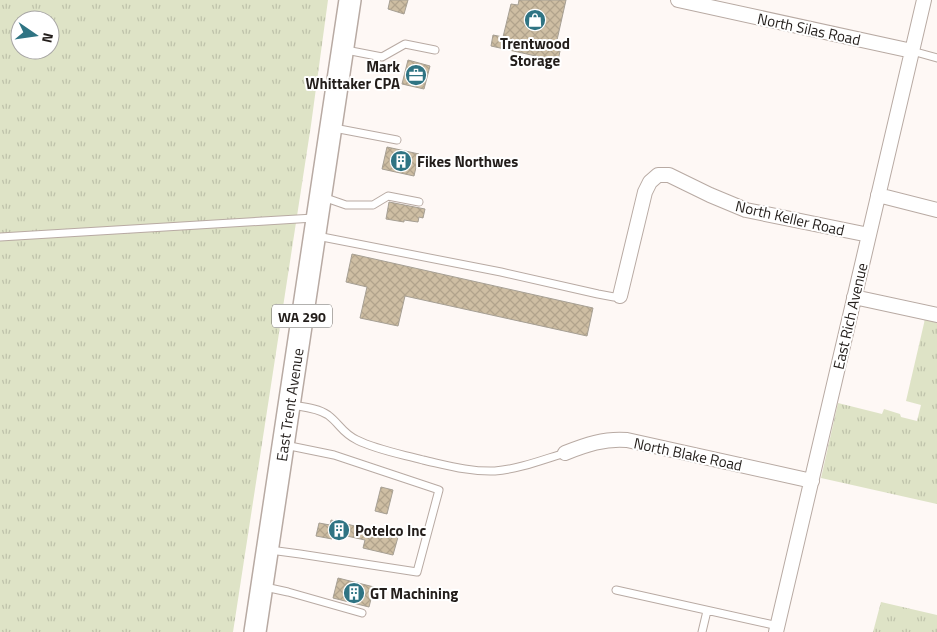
<svg xmlns="http://www.w3.org/2000/svg" width="937" height="632" viewBox="0 0 937 632" font-family="'Titillium Web',sans-serif">
	<style>
		.grass { fill: url(#grass-tufts); fill-rule: evenodd }
		.building { fill: url(#building-cross-hatch); stroke: #a69f93 }
		.lines { fill: none; stroke-linecap: round; stroke-linejoin: round }
		.service-casing { stroke: #b8aaa3; stroke-width: 9 }
		.minor-casing { stroke: #b8aaa3; stroke-width: 16 }
		.primary-casing { stroke: #b8aaa3; stroke-width: 24 }
		.service { stroke: #fff; stroke-width: 7 }
		.minor { stroke: #fff; stroke-width: 14 }
		.primary { stroke: #fff; stroke-width: 21 }
		.labels { text-anchor: middle; dominant-baseline: central; stroke-width: 4; stroke-linejoin: round; paint-order: stroke }
		.shield { fill: #fff; stroke: #65625f; stroke-width: 1 }
		.shield-label { font-size: 14px; font-weight: bold; fill: #231e1b }
		.street-label { font-size: 15px; fill: #231e1b; stroke: #fff }
		.poi-label { font-size: 15px; font-weight: bold; fill: #231e1b; stroke: #fff; text-anchor: start }
	</style>
	<defs>
		<pattern id="grass-tufts" width="24" height="20" patternUnits="userSpaceOnUse" patternTransform="scale(1.25)"><rect width="24" height="20" fill="#dee3c6"/><path d="M3 7l-1-3M5 7V3M7 7l1-3M15 17l-1-3M17 17v-4M19 17l1-3" fill="none" stroke="#bec2aa"/></pattern>
		<pattern id="building-cross-hatch" width="8" height="8" patternUnits="userSpaceOnUse" patternTransform="scale(1.25)"><rect width="8" height="8" fill="#cebea3"/><path d="M0 0l8 8M0 8l8-8" fill="none" stroke="#b1a38c"/></pattern>
	</defs>
	<rect width="100%" height="100%" fill="#fef8f5"/>
	<path class="grass" d="M 0,0 L 328,0 L 311,125 L 233,632 L 0,632 ZM 20,20 L 50,20 L 50,50 L 20,50 Z
		M 925,319 L 937,322 L 937,504 L 821,478 L 838,403 L 882,414 L 884,409 L 900,414 L 901,417 L 917,421 L 921,405 L 906,401 Z
		M 881,602 L 937,615 L 937,632 L 873,632 Z"/>
	<path class="building" d="M 390,0 L 408,0 L 404,14 L 388,9 Z
		M 519,0 L 566,0 L 555,49 L 560,51 L 558,61 L 491,46 L 493,35 L 503,37 L 511,4 L 518,5 Z
		M 408,60 L 430,66 L 424,89 L 402,84 Z
		M 387,147 L 419,154 L 414,176 L 382,169 Z
		M 389,202 L 425,209 L 423,218 L 419,217 L 418,222 L 404,220 L 404,222 L 386,219 Z
		M 352,254 L 593,308 L 587,336 L 405,296 L 398,326 L 360,318 L 367,287 L 346,282 Z
		M 381,487 L 393,490 L 387,514 L 375,511 Z
		M 331,520 L 398,537 L 393,555 L 363,548 L 365,540 L 333,533 L 332,539 L 316,536 L 319,523 L 330,525 Z
		M 338,578 L 374,587 L 369,607 L 333,598 Z"/>
	<g class="lines">
		<g class="service-casing">
			<path id="service" d="M 346,50 L 382,57 L 405,44 L 435,50
				M 912,51 L 937,58
				M 334,128 L 397,140
				M 323,197 L 346,205 L 373,205 L 388,196 L 419,202
				M 317,236 L 501,272 L 598,294 L 614,297 L 620,296
				M 0,237 L 314,218
				M 292,405 C 304,407 318,408 328,415 C 340,424 342,433 357,440 C 377,450 401,454 423,460 C 446,465 470,472 495,471 C 519,469 542,460 565,453
				M 270,550 L 300,554 L 417,572 L 439,490 L 334,455 L 285,445
				M 265,587 L 288,592 L 362,613
				M 616,590 L 778,626
				M 702,632 L 707,611"/>
		</g>
		<g class="minor-casing">
			<path id="minor" d="M 678,0 L 912,51
				M 878,195 L 937,210
				M 620,296 L 645,192 L 650,182 L 658,175 L 669,175 L 710,195 L 746,210 L 869,235
				M 854,297 L 937,315
				M 565,453 C 585,445 605,438 627,440 L 812,481
				M 776,632 L 924,0"/>
		</g>
		<g class="primary-casing">
			<g id="primary">
				<path id="s1" d="M 255,632 L 350,0"/>
			</g>
		</g>
		<use href="#service" class="service"/>
		<use href="#minor" class="minor"/>
		<use href="#primary" class="primary"/>
	</g>
	<defs>
		<g id="shop-disc" transform="scale(1.125)"><circle r="9.5" fill="#2f7483" stroke="#fff"/><path d="M-5-2.5h2.3a2.7 3.5 0 0 1 5.4 0H5L5.5 6h-11ZM-1.5-2.5h3a1.5 2.3 0 0 0-3 0Z" fill="#fff"/></g>
		<g id="office-disc" transform="scale(1.125)"><circle r="9.5" fill="#2f7483" stroke="#fff"/><path d="M-6-3h4V-5.5h4V-3h4V5H-6ZM-1-4.5V-3h2v-1.5ZM-6 0V1H6V0Z" fill="#fff"/></g>
		<g id="building-disc" transform="scale(1.125)"><circle r="9.5" fill="#2f7483" stroke="#fff"/><path d="M-4-6H4V6H1V3H-1V6H-4ZM-2.5-4.3h1.7v1.8h-1.7ZM.8-4.3h1.7v1.8H.8ZM-2.5-1h1.7V.8h-1.7ZM.8-1h1.7V.8H.8Z" fill="#fff"/></g>
	</defs>
	<g fill-rule="evenodd">
		<use href="#shop-disc" x="535" y="20"/>
		<use href="#office-disc" x="416" y="75"/>
		<use href="#building-disc" x="401" y="161"/>
		<use href="#building-disc" x="339" y="530"/>
		<use href="#building-disc" x="354" y="593"/>
	</g>
	<g class="labels">
		<rect class="shield" x="272" y="304.5" width="60" height="23" rx="4"/>
		<g class="shield-label">
			<text x="302" y="316">WA 290</text>
		</g>
		<g class="street-label">
			<text transform="translate(809 29) rotate(12)">North Silas Road</text>
			<text transform="translate(790 218) rotate(13)">North Keller Road</text>
			<text transform="translate(850 316) rotate(-77)">East Rich Avenue</text>
			<text stroke="none"><textPath href="#s1" startOffset="230">East Trent Avenue</textPath></text>
			<text transform="translate(688 454) rotate(12)">North Blake Road</text>
		</g>
		<g class="poi-label">
			<text x="535" y="43" text-anchor="middle">Trentwood<tspan x="535" dy="17">Storage</tspan></text>
			<text x="400" y="66" text-anchor="end">Mark<tspan x="400" dy="17">Whittaker CPA</tspan></text>
			<text x="417" y="161">Fikes Northwes</text>
			<text x="355" y="530">Potelco Inc</text>
			<text x="370" y="593">GT Machining</text>
		</g>
	</g>
	<g transform="translate(35 35) rotate(103)"><circle r="24" fill="#ffffff" stroke="#a7a5a4"/>
	<path d="M0-4L9 19L0 12L-9 19Z" fill="#2f7483"/>
	<text y="-8" font-size="14" font-weight="bold" text-anchor="middle" fill="#231e1b">N</text>
	</g>
</svg>
